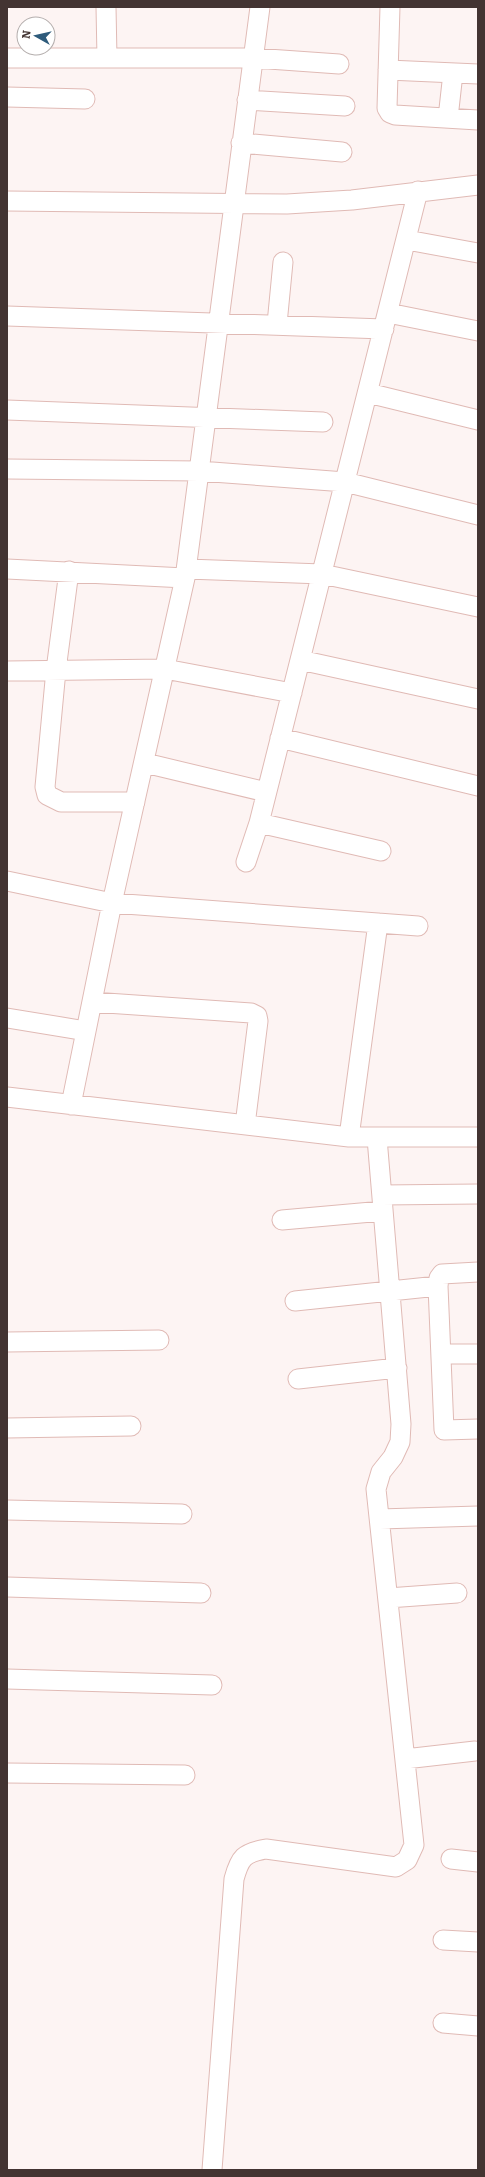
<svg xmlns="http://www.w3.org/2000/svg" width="485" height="2177" viewBox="0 0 485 2177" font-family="Bitter,serif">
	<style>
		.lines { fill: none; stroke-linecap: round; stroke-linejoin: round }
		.minor-casing { stroke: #e0bab5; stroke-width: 21 }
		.minor { stroke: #fff; stroke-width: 19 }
	</style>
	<rect width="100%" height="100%" fill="#fdf4f3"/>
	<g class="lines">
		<g class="minor-casing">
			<path id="minor" d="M 106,7 L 107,58
				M 390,7 L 387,108 L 390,113 L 395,115 L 478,120
				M 7,58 L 253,58 L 339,64
				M 388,70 L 478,74
				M 7,97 L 85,99
				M 247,100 L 345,106
				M 448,118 L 453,73
				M 241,143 L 342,152
				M 7,201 L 287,204 L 352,200 L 478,185
				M 407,240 L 478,253
				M 388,313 L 478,331
				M 7,316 L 384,329
				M 277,324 L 283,262
				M 368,393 L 478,420
				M 7,410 L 323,422
				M 7,469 L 199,471 L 345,482 L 478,515
				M 7,569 L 185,578
				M 187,569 L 322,574 L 478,607
				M 69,571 L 56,670 L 45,787 L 47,795 L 61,802 L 135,802
				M 300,660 L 478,699
				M 7,671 L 165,669 L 292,693
				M 280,738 L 478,786
				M 145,763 L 266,792
				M 259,823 L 381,851
				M 246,862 L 259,823 L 418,191
				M 7,881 L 112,903 L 418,926
				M 92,1002 L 251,1013 L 257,1016 L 258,1021 L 245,1125
				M 7,1018 L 86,1031
				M 7,1097 L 349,1137 L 478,1137
				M 71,1105 L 112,903 L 185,578 L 260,7
				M 349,1137 L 378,923
				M 382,1195 L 478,1194
				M 282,1220 L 383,1211
				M 478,1272 L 442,1274 L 439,1278 L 438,1286 L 444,1430 L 478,1429
				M 295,1301 L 438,1286
				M 7,1342 L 159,1340
				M 441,1354 L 478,1354
				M 298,1379 L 397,1368
				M 7,1428 L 131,1426
				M 7,1510 L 182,1514
				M 380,1519 L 478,1516
				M 7,1587 L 201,1593
				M 388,1598 L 457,1593
				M 7,1679 L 212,1685
				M 405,1759 L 475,1751
				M 7,1773 L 185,1775
				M 451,1859 L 478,1862
				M 443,1940 L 478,1942
				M 443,2023 L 478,2026
				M 212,2170 L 234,1879 C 240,1857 244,1853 266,1849 L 396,1867 L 407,1860 L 414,1845 L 376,1489 L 381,1472 L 393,1457 L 400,1442 L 401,1424 L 377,1138"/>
		</g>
		<use href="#minor" class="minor"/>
	</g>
	<rect width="485" height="2177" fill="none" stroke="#433432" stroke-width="16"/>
	<g transform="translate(36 36) rotate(278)"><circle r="19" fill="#ffffff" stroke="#b4aead"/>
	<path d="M0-3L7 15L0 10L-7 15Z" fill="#2e5b7b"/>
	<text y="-6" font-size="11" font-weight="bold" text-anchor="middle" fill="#433432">N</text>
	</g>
</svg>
